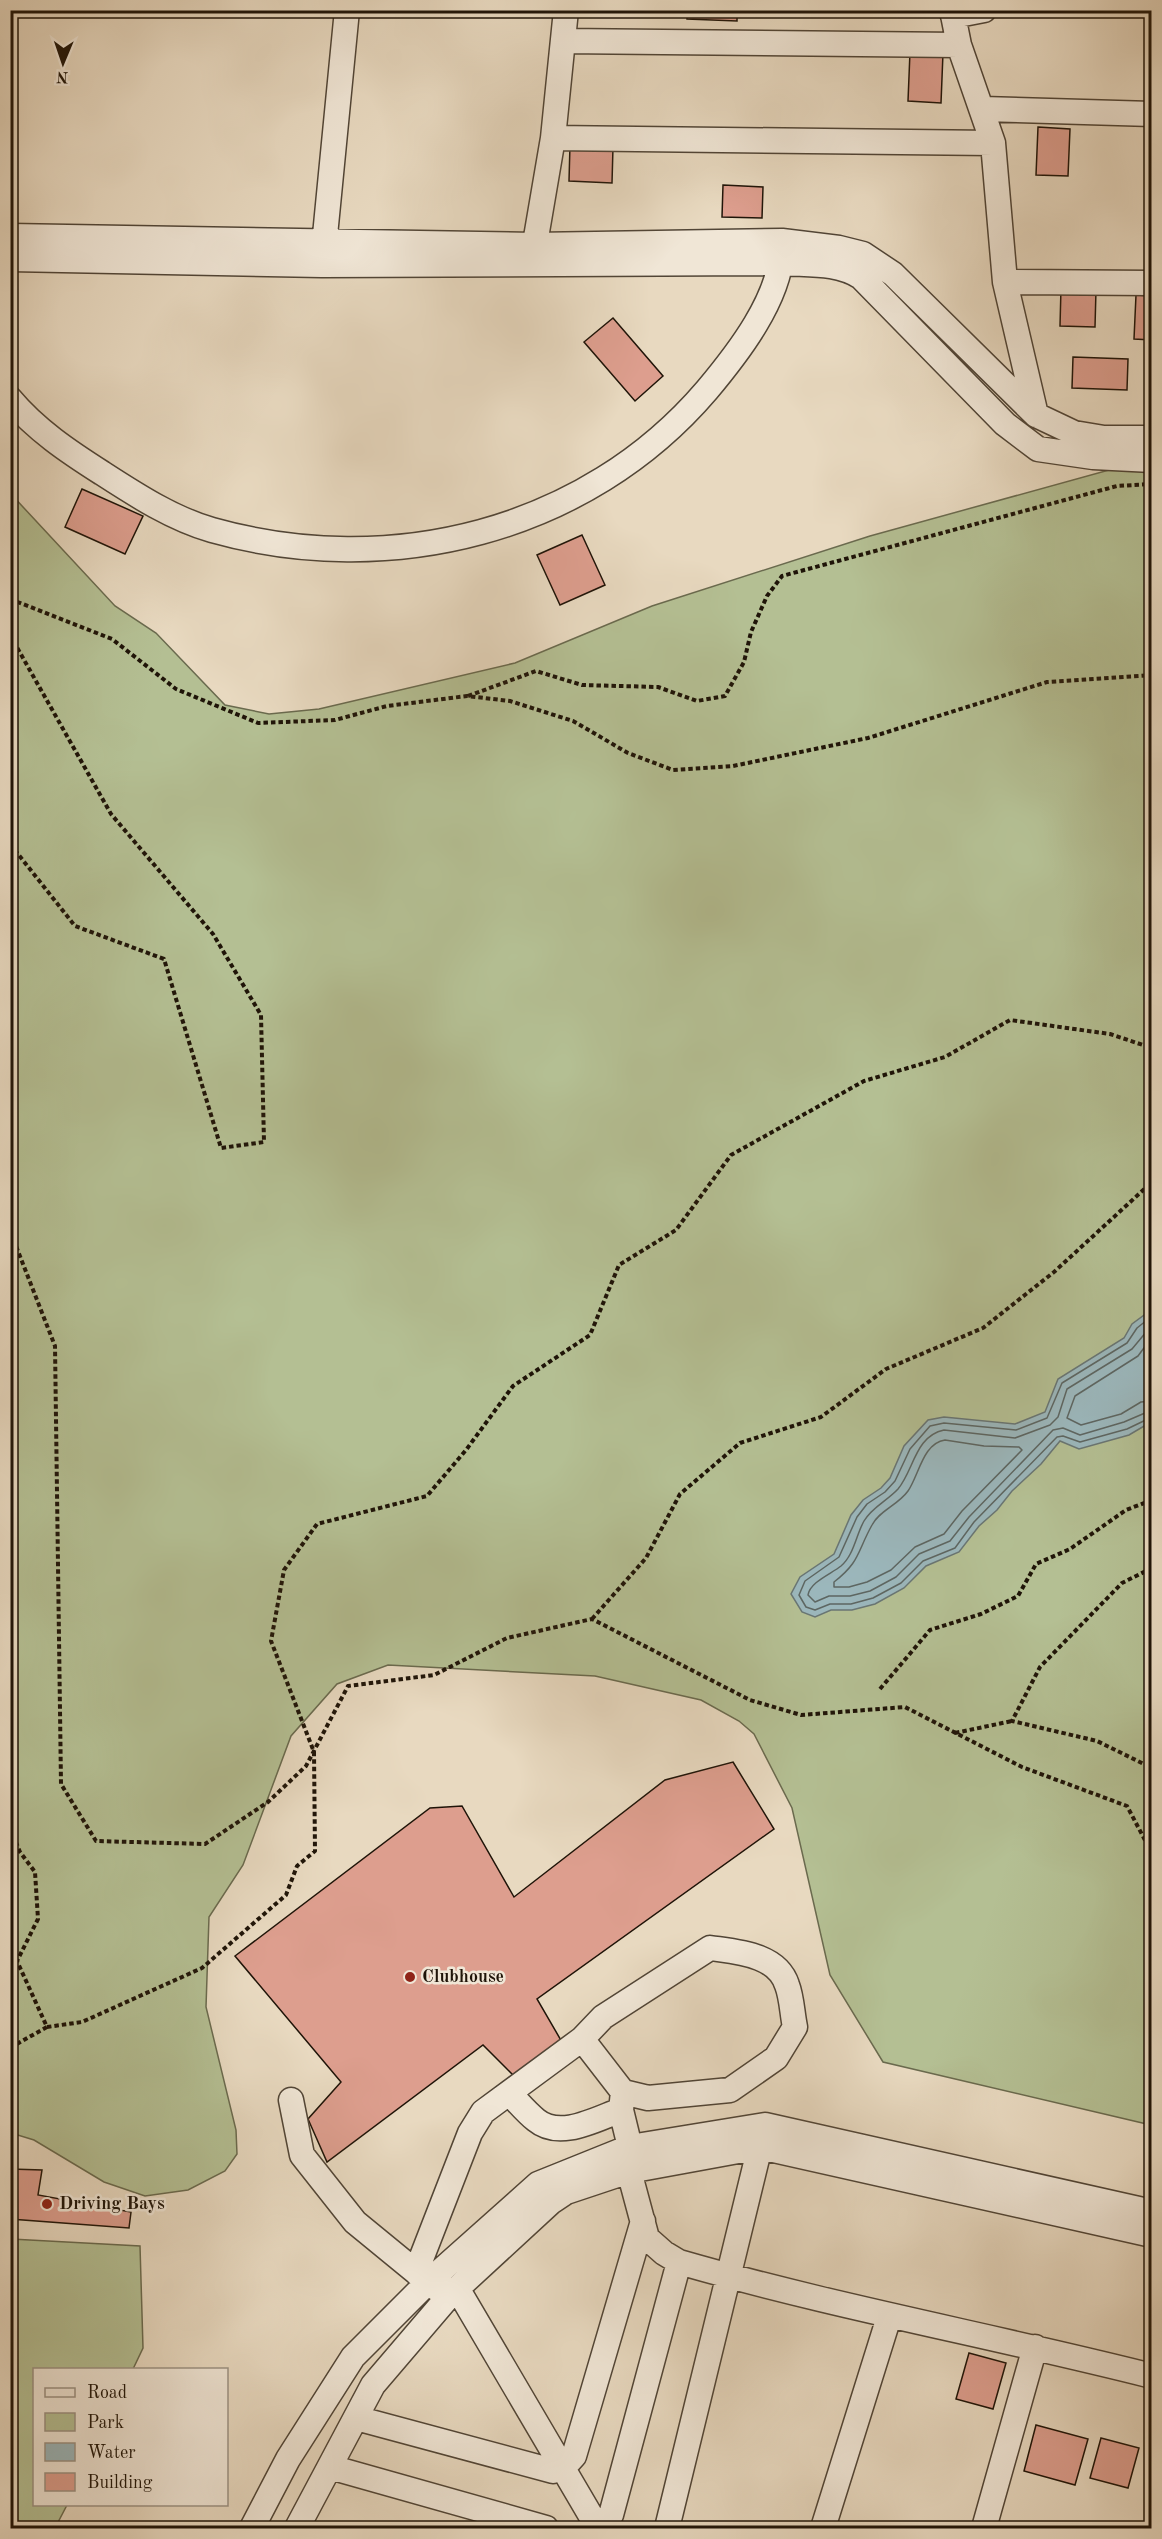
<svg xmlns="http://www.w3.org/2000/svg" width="1162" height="2539" viewBox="0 0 1162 2539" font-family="'Old Standard TT',serif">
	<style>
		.green { fill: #b4bf93; stroke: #6a6a4e; stroke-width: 1.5 }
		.water { fill: #9bb7bc; stroke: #697674; stroke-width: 1.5 }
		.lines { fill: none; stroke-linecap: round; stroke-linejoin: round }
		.shore { stroke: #5d6662; stroke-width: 1.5 }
		.building { fill: #dd9e8e; stroke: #1f1408; stroke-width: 1.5 }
		.minor-casing { stroke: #514536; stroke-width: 27 }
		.path { stroke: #1f1408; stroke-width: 4; stroke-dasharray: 4.5 3; stroke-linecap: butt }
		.minor { stroke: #f0e6d6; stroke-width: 24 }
		.poi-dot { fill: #8f2418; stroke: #f0e6d6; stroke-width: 2 }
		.labels { text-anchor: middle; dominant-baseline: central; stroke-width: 5; stroke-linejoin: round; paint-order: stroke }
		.poi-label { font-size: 18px; font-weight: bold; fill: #1f1408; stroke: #f0e6d6; text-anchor: start }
	</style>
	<rect width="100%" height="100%" fill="#e8d9c0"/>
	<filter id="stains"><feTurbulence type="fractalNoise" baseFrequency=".00333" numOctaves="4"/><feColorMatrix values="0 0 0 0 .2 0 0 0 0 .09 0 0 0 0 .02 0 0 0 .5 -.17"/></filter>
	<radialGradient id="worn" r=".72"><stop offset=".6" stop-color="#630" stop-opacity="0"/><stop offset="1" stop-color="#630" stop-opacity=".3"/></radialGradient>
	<path class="green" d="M 1127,465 L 1151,467 L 1151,2125 L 883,2062 L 830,1975 L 792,1808 L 754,1734 L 739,1721 L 701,1700 L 595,1676 L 388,1665 L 337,1684 L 291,1736 L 243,1865 L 209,1917 L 206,2007 L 236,2130 L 237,2154 L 225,2171 L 188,2190 L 145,2196 L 104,2182 L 34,2140 L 11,2133 L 10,493 L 115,606 L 156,633 L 225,705 L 269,714 L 319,709 L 515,663 L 652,606 L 870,536 Z
		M 11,2239 L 140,2246 L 143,2348 L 133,2369 L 34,2370 L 34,2504 L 67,2505 L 55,2528 L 11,2528 Z"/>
	<path class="water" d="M 1151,1310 L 1151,1422 L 1129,1435 L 1079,1449 L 1060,1441 L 1041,1464 L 1012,1491 L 997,1510 L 979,1526 L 959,1552 L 926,1566 L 904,1588 L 875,1604 L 852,1610 L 831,1610 L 815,1617 L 802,1612 L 791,1594 L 800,1577 L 834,1554 L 851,1515 L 863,1500 L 881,1488 L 890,1478 L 904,1446 L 928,1420 L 944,1417 L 1015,1424 L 1045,1412 L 1058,1379 L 1124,1338 L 1132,1324 Z"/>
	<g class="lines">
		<path class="shore" d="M 1152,1316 L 1137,1328 L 1127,1343 L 1062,1383 L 1047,1418 L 1016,1430 L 944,1423 L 930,1426 L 910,1449 L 895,1481 L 885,1492 L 867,1504 L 857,1517 L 839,1557 L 805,1581 L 799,1595 L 806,1607 L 815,1610 L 830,1604 L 851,1604 L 873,1598 L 901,1583 L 923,1561 L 955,1548 L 974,1522 L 1057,1437 L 1063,1436 L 1080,1442 L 1127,1429 L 1152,1417
			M 1152,1325 L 1132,1349 L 1067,1389 L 1058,1417 L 1050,1425 L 1015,1438 L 944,1430 C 915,1436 914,1470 898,1489 C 887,1501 872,1507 864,1521 C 856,1535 854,1555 841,1566 C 831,1574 810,1582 808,1595 L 815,1602 L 829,1596 L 850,1596 L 870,1591 L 896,1577 L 919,1554 L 950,1541 L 969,1517 L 1053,1430 L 1063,1428 L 1080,1435 L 1124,1422 L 1152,1410
			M 1152,1337 L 1138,1356 L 1075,1396 L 1067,1418 L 1081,1425 L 1121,1414 L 1141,1402 L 1152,1401
			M 945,1440 L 984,1446 L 1019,1447 L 1022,1450 L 962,1511 L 944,1534 L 915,1547 L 891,1570 L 867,1582 L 849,1587 L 834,1587 L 834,1582 C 860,1562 857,1552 872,1525 C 879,1511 898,1505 908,1491 C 919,1475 923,1443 945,1440 Z"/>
	</g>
	<path class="building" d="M 687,10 L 737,10 L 737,21 L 687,19 Z
		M 910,52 L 943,53 L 941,103 L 908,101 Z
		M 1038,127 L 1070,129 L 1068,176 L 1036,175 Z
		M 570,145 L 613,147 L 612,183 L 569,181 Z
		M 723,185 L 763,187 L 762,218 L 722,217 Z
		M 1061,288 L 1096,290 L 1095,327 L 1060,326 Z
		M 1136,295 L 1152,296 L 1152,340 L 1134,339 Z
		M 613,318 L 663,376 L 635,401 L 584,342 Z
		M 1073,357 L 1128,359 L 1127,390 L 1072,388 Z
		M 82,489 L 143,516 L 125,554 L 65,527 Z
		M 582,535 L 605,585 L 560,605 L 537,555 Z
		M 733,1762 L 774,1829 L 537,1999 L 562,2042 L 514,2076 L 483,2045 L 327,2162 L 308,2119 L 341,2082 L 235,1956 L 430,1808 L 462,1806 L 514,1897 L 665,1780 Z
		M 10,2169 L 42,2170 L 38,2195 L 131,2212 L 129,2228 L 10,2219 Z
		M 969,2353 L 1006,2363 L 993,2409 L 956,2399 Z
		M 1036,2425 L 1088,2439 L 1075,2485 L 1024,2471 Z
		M 1101,2438 L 1139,2448 L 1128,2488 L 1090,2478 Z"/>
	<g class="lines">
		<g class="minor-casing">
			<path id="minor" d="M 952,10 L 959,45 L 993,143 L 1005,282 L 1036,415
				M 953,16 L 984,10
				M 563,41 L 959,45
				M 983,109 L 1152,114
				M 553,138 L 993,143
				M 10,236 L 534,245 L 782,241 L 839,248 L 863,254 L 893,274 L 1036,415 L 1074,433 L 1104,438 L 1152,438
				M 323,256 L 347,10
				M 10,259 L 322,265 L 782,263 C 809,265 837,262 861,277 L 1005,424 L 1038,449 L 1093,457 L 1152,460
				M 532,261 L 553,138 L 566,10
				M 1005,282 L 1152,283
				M 10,399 C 36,430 69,452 102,473 C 136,495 173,519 212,530 C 390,580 586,532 707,390 C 738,353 780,299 782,249
				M 623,2092 L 621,2110 L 630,2147 L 629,2171 L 647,2238 L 664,2253 L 679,2262 C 835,2307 994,2336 1152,2376
				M 509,2093 C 518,2102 526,2112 536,2120 C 560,2140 596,2119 621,2110
				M 291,2100 L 302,2155 L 355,2222 L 416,2272
				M 457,2288 L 598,2528
				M 439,2290 L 427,2283 L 416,2272 L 470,2133 L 483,2112 L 582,2039 L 603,2017 L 710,1948 C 737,1952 777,1954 787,1985 C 792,1998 792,2013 795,2027 L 776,2058 L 730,2090 L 648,2098 L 623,2092 L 582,2039
				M 356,2418 L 553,2471 L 564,2467 L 574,2456 L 643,2221
				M 330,2467 L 546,2528
				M 252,2528 L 288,2459 L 353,2357 L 427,2283 L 538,2184 L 630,2147 L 765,2125 L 1152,2212
				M 297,2528 L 373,2385 L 449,2296 L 551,2202 L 566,2192 L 629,2171 L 760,2147 L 1152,2235
				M 600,2528 L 611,2515 L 679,2262
				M 667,2528 L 763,2134
				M 823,2528 L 889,2317
				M 984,2528 L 1035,2347"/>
		</g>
		<path class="path" d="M 10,599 L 112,639 L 176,689 L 258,723 L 335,720 L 387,706 L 467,696 L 510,701 L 573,721 L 628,753 L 673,770 L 733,766 L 868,738 L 1047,682 L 1152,675
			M 10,635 L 111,814 L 213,934 L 261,1015 L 264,1142 L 221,1148 L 164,959 L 75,926 L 10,844
			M 468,696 L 536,671 L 582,685 L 658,687 L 697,701 L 725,696 L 744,662 L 751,632 L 767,596 L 782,576 L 1117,486 L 1152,484
			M 10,1225 L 14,1241 L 55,1346 L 61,1784 L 96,1841 L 205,1844 L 268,1802 L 306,1766 L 348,1686 L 434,1675 L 507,1638 L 592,1619 L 750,1700 L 801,1715 L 905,1707 L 1022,1767 L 1127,1806 L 1147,1844 L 1152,1846
			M 1152,1568 L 1122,1583 L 1040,1667 L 1012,1721 L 1097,1741 L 1152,1768
			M 592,1619 L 646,1558 L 680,1494 L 740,1443 L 821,1417 L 886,1369 L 983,1328 L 1054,1272 L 1152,1182
			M 880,1689 L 930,1630 L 981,1614 L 1018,1596 L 1036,1564 L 1070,1549 L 1126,1510 L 1152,1500
			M 955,1733 L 1012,1721
			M 10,1828 L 20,1852 L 35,1872 L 38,1919 L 17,1961 L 47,2027 L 82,2022 L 202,1968 L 286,1895 L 297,1866 L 315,1851 L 314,1752 L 271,1641 L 284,1570 L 317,1524 L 427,1496 L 466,1450 L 513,1386 L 590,1335 L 619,1265 L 676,1230 L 731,1155 L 864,1081 L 945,1057 L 1010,1020 L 1110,1034 L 1152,1048
			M 10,2043 L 15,2045 L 47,2027"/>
		<use href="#minor" class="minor"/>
	</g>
	<g class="poi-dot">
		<circle cx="410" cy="1977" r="6"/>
		<circle cx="47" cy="2204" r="6"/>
	</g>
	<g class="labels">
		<g class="poi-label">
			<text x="422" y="1977">Clubhouse</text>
			<text x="59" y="2204">Driving Bays</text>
		</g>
	</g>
	<rect width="1162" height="2539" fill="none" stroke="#e8d9c0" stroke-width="36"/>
	<rect x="12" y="12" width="1138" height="2515" fill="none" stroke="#1f1408" stroke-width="3"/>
	<rect x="18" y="18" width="1126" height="2503" fill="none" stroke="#1f1408" stroke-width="1.5"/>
	<rect x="33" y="2368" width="195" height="138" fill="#f0e6d6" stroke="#9c9284" stroke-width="1.5"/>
	<rect x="45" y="2388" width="30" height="9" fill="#f0e6d6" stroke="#9c9284" stroke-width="1.5"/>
	<text x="87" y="2398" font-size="18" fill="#1f1408">Road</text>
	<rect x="45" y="2413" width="30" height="18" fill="#b4bf93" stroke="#9c9284" stroke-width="1.5"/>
	<text x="87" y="2428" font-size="18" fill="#1f1408">Park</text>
	<rect x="45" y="2443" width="30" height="18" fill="#9bb7bc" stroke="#9c9284" stroke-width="1.5"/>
	<text x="87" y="2458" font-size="18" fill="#1f1408">Water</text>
	<rect x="45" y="2473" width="30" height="18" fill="#dd9e8e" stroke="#9c9284" stroke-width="1.5"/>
	<text x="87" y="2488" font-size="18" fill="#1f1408">Building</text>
	<g transform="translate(63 63) rotate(182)" stroke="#f0e6d6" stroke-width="4.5" paint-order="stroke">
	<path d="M0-4.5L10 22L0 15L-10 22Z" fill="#1f1408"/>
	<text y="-9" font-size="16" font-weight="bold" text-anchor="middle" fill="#1f1408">N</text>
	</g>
	<rect width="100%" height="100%" filter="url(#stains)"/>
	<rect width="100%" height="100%" fill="url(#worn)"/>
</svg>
